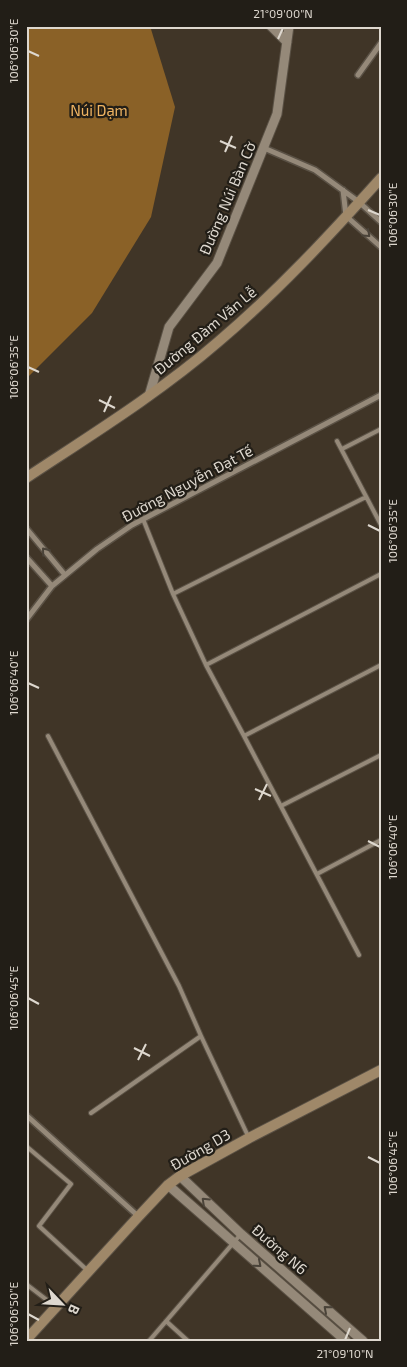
<svg xmlns="http://www.w3.org/2000/svg" width="407" height="1367" viewBox="0 0 407 1367" font-family="'Exo 2',sans-serif">
	<style>
		.forest { fill: #8a6127 }
		.lines { fill: none; stroke-linecap: round; stroke-linejoin: round }
		.service-casing { stroke: #5a5145; stroke-width: 6 }
		.minor-casing { stroke: #5a5145; stroke-width: 8 }
		.tertiary-casing { stroke: #5a5145; stroke-width: 11 }
		.secondary-casing { stroke: #5a5145; stroke-width: 12 }
		.service { stroke: #958979; stroke-width: 4 }
		.minor { stroke: #958979; stroke-width: 5 }
		.tertiary { stroke: #958979; stroke-width: 9 }
		.secondary { stroke: #9f8869; stroke-width: 10 }
		.oneway { stroke: #4a4339 }
		.ticks { fill: none; stroke: #ded8cf; stroke-width: 2 }
		.labels { text-anchor: middle; dominant-baseline: central; stroke-width: 4.5; stroke-linejoin: round; paint-order: stroke }
		.park-label { font-size: 15px; fill: #f1b563; stroke: #221e17 }
		.street-label { font-size: 15px; fill: #ded8cf; stroke: #221e17 }
		.neatline { fill: none; stroke: #ded8cf; stroke-width: 2 }
		.ticks-label { font-size: 12px; text-anchor: middle; fill: #ded8cf }
	</style>
	<rect width="100%" height="100%" fill="#403527"/>
	<path class="forest" d="M 26,26 L 150,26 L 175,107 L 151,217 L 92,313 L 26,379 Z"/>
	<g class="lines">
		<g class="service-casing">
			<path id="service" d="M 337,441 L 381,525
				M 342,449 L 381,429
				M 143,519 L 173,594 L 206,665 L 244,736 L 381,665
				M 173,594 L 366,497
				M 206,665 L 381,574
				M 48,736 L 179,986 L 201,1036 L 248,1136
				M 244,736 L 359,955
				M 281,806 L 381,755
				M 317,874 L 381,840
				M 91,1113 L 201,1036
				M 26,1146 L 71,1184 L 39,1226 L 88,1271
				M 26,1284 L 56,1307
				M 166,1321 L 188,1341
				M 149,1341 L 241,1234"/>
		</g>
		<g class="minor-casing">
			<path id="minor" d="M 358,75 L 381,43
				M 264,148 L 315,170 L 359,202 L 381,222
				M 343,190 L 346,216 L 381,247
				M 26,528 L 65,575
				M 26,557 L 52,586
				M 26,620 L 52,586 L 97,549 L 132,525 L 381,395
				M 26,1115 L 138,1216"/>
		</g>
		<g class="tertiary-casing">
			<path id="tertiary" d="M 271,26 L 287,42
				M 149,396 L 169,327 L 217,263 L 277,114 L 289,26
				M 180,1176 L 241,1234 L 363,1341
				M 168,1185 L 346,1341"/>
		</g>
		<g class="secondary-casing">
			<path id="secondary" d="M 26,478 C 91,435 159,393 218,342 C 277,292 329,236 381,178
				M 26,1340 L 138,1217 L 168,1185 L 180,1176 L 249,1138 L 381,1070"/>
		</g>
		<use href="#service" class="service"/>
		<use href="#minor" class="minor"/>
		<use href="#tertiary" class="tertiary"/>
		<use href="#secondary" class="secondary"/>
	</g>
	<defs><path id="oneway-chevron" d="M-2-3.5L2.5 0L-2 3.5" fill="none" stroke-width="1.6" stroke-linecap="round" stroke-linejoin="round" transform="scale(1.25)"/></defs>
	<g class="oneway">
		<use href="#oneway-chevron" transform="translate(367 234) rotate(42)"/>
		<use href="#oneway-chevron" transform="translate(45 551) rotate(-129)"/>
		<use href="#oneway-chevron" transform="translate(205 1201) rotate(-137)"/>
		<use href="#oneway-chevron" transform="translate(258 1264) rotate(41)"/>
		<use href="#oneway-chevron" transform="translate(327 1309) rotate(-139)"/>
	</g>
	<path class="ticks" d="M 278,39 L 283,28M 28,51 L 39,56M 220,141 L 236,148M 225,152 L 232,136M 368,210 L 380,215M 28,367 L 39,372M 99,400 L 115,408M 104,412 L 111,396M 368,525 L 380,531M 28,683 L 39,688M 255,789 L 271,796M 259,800 L 267,784M 368,841 L 380,847M 28,998 L 39,1004M 134,1048 L 150,1056M 138,1060 L 146,1044M 368,1157 L 380,1163M 28,1314 L 39,1320M 345,1340 L 350,1328"/>
	<g class="labels">
		<g class="park-label">
			<text x="99" y="110">Núi Dạm</text>
		</g>
		<g class="street-label">
			<text transform="translate(227 198) rotate(-67)">Đường Núi Bàn Cờ</text>
			<text transform="translate(205 330) rotate(-40)">Đường Đàm Văn Lễ</text>
			<text transform="translate(187 483) rotate(-28)">Đường Nguyễn Đạt Tế</text>
			<text transform="translate(200 1149) rotate(-30)">Đường D3</text>
			<text transform="translate(280 1249) rotate(41)">Đường N6</text>
		</g>
	</g>
	<rect width="407" height="1367" fill="none" stroke="#221e17" stroke-width="55"/>
	<g transform="translate(62 1304) rotate(115)" stroke="#221e17" stroke-width="4" paint-order="stroke">
	<path d="M0-4L9 19L0 12L-9 19Z" fill="#ded8cf"/>
	<text y="-8" font-size="14" font-weight="bold" text-anchor="middle" fill="#ded8cf">B</text>
	</g>
	<rect x="28" y="28" width="352" height="1312" class="neatline"/>
	<g class="ticks-label">
		<text x="283" y="18">21°09'00"N</text>
		<text transform="translate(14 51) rotate(-90)" y="4">106°06'30"E</text>
		<text transform="translate(393 215) rotate(-90)" y="4">106°06'30"E</text>
		<text transform="translate(14 367) rotate(-90)" y="4">106°06'35"E</text>
		<text transform="translate(393 531) rotate(-90)" y="4">106°06'35"E</text>
		<text transform="translate(14 683) rotate(-90)" y="4">106°06'40"E</text>
		<text transform="translate(393 847) rotate(-90)" y="4">106°06'40"E</text>
		<text transform="translate(14 998) rotate(-90)" y="4">106°06'45"E</text>
		<text transform="translate(393 1163) rotate(-90)" y="4">106°06'45"E</text>
		<text transform="translate(14 1314) rotate(-90)" y="4">106°06'50"E</text>
		<text x="345" y="1358">21°09'10"N</text>
	</g>
</svg>
